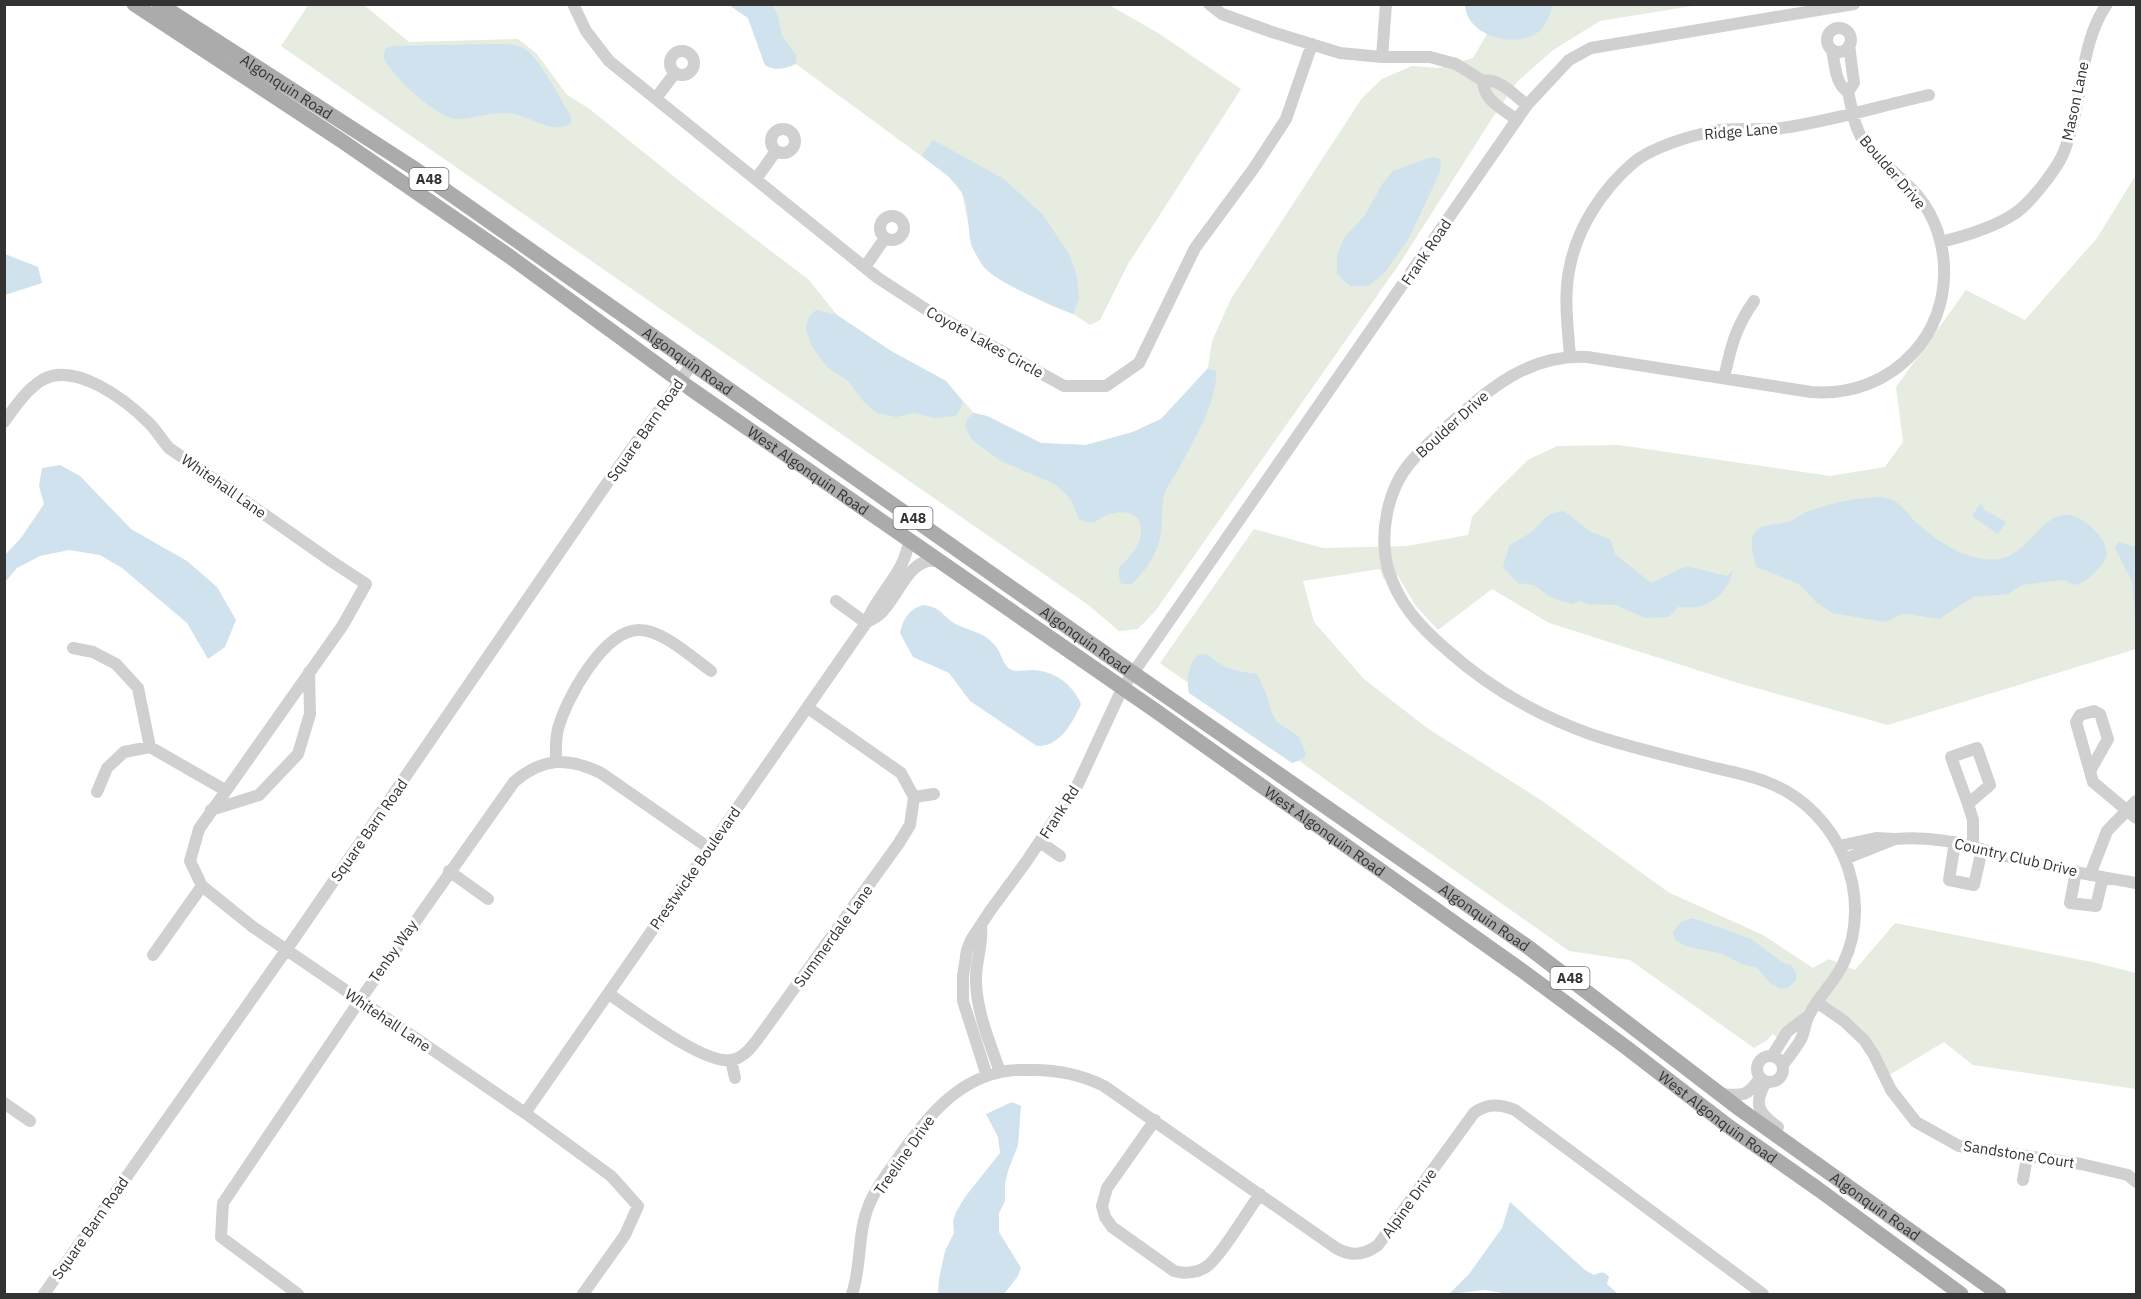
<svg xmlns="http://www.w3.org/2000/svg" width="2141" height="1299" viewBox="0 0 2141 1299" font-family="'IBM Plex Sans',sans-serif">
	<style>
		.green { fill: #e6ecdf }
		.water { fill: #cfe2ee }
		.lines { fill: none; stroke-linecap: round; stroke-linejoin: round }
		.minor { stroke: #d0d0d0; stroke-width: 12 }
		.major { stroke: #ababab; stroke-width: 15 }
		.labels { text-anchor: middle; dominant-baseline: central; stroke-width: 6; stroke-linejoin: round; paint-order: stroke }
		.shield { fill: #fff; stroke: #707070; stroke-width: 1.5 }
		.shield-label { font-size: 14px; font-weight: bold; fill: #333 }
		.street-label { font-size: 15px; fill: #333; stroke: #fff }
	</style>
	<rect width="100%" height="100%" fill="#fff"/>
	<path class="green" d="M 309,4 L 364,5 L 409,42 L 518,39 L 537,54 L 567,95 L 587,107 L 696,194 L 809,280 L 837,315 L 891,351 L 946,381 L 974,413 L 987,416 L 1041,443 L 1086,445 L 1133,432 L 1161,419 L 1187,393 L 1208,368 L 1212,341 L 1231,299 L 1362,98 L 1382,79 L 1412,66 L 1438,68 L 1473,58 L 1487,34 L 1468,17 L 1465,5 L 1698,5 L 1600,21 L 1553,50 L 1517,82 L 1493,117 L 1400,263 L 1156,610 L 1138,629 L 1119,631 L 1087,604 L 281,46 Z
		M 729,5 L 1109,5 L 1158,33 L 1241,89 L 1128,264 L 1100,320 L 1090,325 L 1073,314 L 1052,306 L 1000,279 L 984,268 L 973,247 L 962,193 L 947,175 L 796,64 C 787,69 774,71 765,65 L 748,18 Z
		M 2136,175 L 2136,649 L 1888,725 L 1738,683 L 1549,623 L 1492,589 L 1438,630 L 1416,606 L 1398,576 L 1384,580 L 1380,569 L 1303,581 L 1314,622 L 1364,679 L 1427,728 L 1541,800 L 1668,892 L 1763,935 L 1813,968 L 1829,959 L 1855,970 L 1895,923 L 2097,963 L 2136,973 L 2136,1089 L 1973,1065 L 1944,1042 L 1889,1075 C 1871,1031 1854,1021 1816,994 L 1801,1015 L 1778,1038 L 1773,1034 L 1766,1041 L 1754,1048 L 1630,960 L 1569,951 L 1160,663 L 1254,529 L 1323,548 L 1407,546 L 1468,535 L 1472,517 L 1499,488 L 1528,460 L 1557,446 L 1619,445 L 1830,476 L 1885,467 L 1903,442 L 1896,387 L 1966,290 L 2025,320 L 2097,238 Z"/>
	<path class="water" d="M 1465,4 L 1553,4 L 1553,5 C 1550,15 1546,26 1537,33 C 1514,49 1466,36 1465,4 Z
		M 729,5 L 772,5 L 778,15 L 782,36 L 796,55 L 796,63 C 787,69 774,71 765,65 L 748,18 Z
		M 492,44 C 502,44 515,43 525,49 C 540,59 561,100 571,117 L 571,124 C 550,134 534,118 514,114 C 491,110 479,118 459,119 C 438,120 390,75 383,56 L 386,48 L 392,46 Z
		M 933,140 L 1004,179 L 1043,215 L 1069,254 L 1077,276 L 1079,300 L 1073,314 C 1053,306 997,283 984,267 C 980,262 975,253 972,247 C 967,231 970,207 962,193 C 954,176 934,168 922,155 Z
		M 1432,157 L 1441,159 L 1440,172 L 1409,238 L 1385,272 L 1369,286 L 1350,286 L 1337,274 L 1337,255 L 1344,238 L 1365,215 L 1383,183 L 1393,171 Z
		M 5,254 L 38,267 L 42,283 L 5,295 Z
		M 816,310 L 837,315 L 891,351 L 946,381 L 963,403 L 956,416 L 935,418 L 914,413 L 896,417 L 877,413 L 864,402 L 848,381 L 827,367 L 811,345 L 806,328 L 809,317 Z
		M 1208,368 L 1216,371 C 1218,402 1192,443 1178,470 C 1173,478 1167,486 1164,495 C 1161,507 1163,520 1161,532 C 1159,552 1146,570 1132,584 L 1121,584 L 1119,576 L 1119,568 C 1130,556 1141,547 1141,529 C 1141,508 1114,510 1101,518 C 1095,521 1099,521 1093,522 C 1087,523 1084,521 1079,519 L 1070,498 L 1055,484 L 1001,461 L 972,440 L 965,426 L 968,418 L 974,413 L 987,416 L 1041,443 L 1086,445 L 1133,432 L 1161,419 Z
		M 60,465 L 80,476 L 131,529 L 187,561 L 217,587 L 236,620 L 225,647 L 208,659 L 187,623 L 122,568 L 100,555 L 69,550 L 40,556 L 17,568 L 5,582 L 5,555 L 21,538 L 44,504 L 39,486 L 42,468 Z
		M 1878,497 C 1902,499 1902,510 1918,524 C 1939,543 1970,563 1999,559 C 2034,555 2048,489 2090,526 C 2100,535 2106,542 2107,556 C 2100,569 2089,581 2075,585 L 2064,580 L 2022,585 L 2008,594 L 1973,597 L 1939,619 L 1906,614 L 1899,615 L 1886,622 L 1832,613 L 1816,602 L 1799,584 L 1757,567 C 1753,559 1748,538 1756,531 C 1764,523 1778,525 1788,522 C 1795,519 1802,514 1809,511 C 1832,503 1854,498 1878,497 Z
		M 1980,504 L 1984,507 L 1983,509 L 2006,522 L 1998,534 L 1972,516 Z
		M 1564,511 L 1591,532 L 1610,539 L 1615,554 L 1651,583 L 1687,566 L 1727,576 L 1733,571 C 1730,586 1717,601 1702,606 C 1695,608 1686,607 1678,607 L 1669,617 L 1645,618 L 1616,605 L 1587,604 L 1580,601 L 1571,604 L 1550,597 L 1534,585 L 1518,583 L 1503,567 L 1509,546 C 1517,540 1527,536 1535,529 C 1547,517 1544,514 1564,511 Z
		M 2118,542 L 2136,547 L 2136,627 L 2132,581 L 2115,548 Z
		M 923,605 C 943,608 940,614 954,623 C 968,631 982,631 994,644 C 1001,651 1003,667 1012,670 C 1017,672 1025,670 1031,670 C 1053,670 1073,684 1081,704 C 1073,722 1060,747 1037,746 L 970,701 L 949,673 L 913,657 L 900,633 C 904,618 908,610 923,605 Z
		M 1207,654 C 1224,669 1235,671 1257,674 L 1267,696 L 1271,711 L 1277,722 L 1299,737 L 1306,754 L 1303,759 L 1292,763 L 1189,693 C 1186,681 1188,665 1198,655 Z
		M 1693,918 L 1751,939 L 1782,962 L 1792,966 L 1796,973 L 1796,980 L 1789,987 L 1781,989 L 1771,984 L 1757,968 L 1741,964 L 1723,954 L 1685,946 L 1675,940 L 1673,932 L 1681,922 Z
		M 1012,1102 L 1021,1106 L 1018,1145 L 1008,1171 L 1005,1184 L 1005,1201 L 999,1213 L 999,1232 L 1021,1268 L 1018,1276 L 1004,1294 L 938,1294 L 939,1279 L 945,1251 L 954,1233 L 953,1221 L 956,1212 L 965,1197 L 1000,1153 L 998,1137 L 986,1114 Z
		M 1510,1202 L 1585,1270 L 1594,1275 C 1601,1272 1604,1271 1609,1277 L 1607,1284 L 1618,1294 L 1508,1294 L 1485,1290 L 1449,1294 L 1469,1274 L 1502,1228 Z"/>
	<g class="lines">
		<path class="minor" d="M 573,4 L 586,31 L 609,61 L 878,278 L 924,308 L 1064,386 L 1106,386 L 1139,363 L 1195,248 L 1254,168 L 1286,119 L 1312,44
			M 1209,4 L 1222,14 L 1272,32 L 1340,53 L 1382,57 L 1430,57 L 1456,64 L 1483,81 C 1499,77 1515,96 1527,105
			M1827 40a12 12 0 1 1 24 0a12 12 0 1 1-24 0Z
			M670 63a12 12 0 1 1 24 0a12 12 0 1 1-24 0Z
			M 1382,57 L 1386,4
			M 1483,81 C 1483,100 1503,109 1517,120
			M 1848,92 L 1854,83 L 1849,45
			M 656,98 L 675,73
			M771 141a12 12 0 1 1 24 0a12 12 0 1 1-24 0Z
			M 756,179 L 776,151
			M880 228a12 12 0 1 1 24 0a12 12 0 1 1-24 0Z
			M 1941,242 C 1965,236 1993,228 2014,214 C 2029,205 2056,170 2063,154 C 2072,132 2076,110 2080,87 C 2085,59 2090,28 2107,4
			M 865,267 L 885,238
			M 1570,357 C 1568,327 1563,296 1570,266 C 1578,226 1603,189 1633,163 C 1652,147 1690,136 1714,131 C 1736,127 1760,131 1782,128 C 1832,121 1880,106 1929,95
			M 1724,378 C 1731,347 1735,328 1754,301
			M 4,422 C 15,407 26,390 42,380 C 75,361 126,400 149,423 C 156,430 162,440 169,448 L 331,561 L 366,584 L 343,625 L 199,829 L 190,861 L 202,886 L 253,927 L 525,1113 L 611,1176 L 638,1206 L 625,1235 L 583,1294
			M 836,601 L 866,623
			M 866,623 C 870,620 875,618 879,615 C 898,599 910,552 940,562
			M 73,648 L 93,652 L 116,664 L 138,688 L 150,747
			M 808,708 L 901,773 L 914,797
			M 556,761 C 556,750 555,740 558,729 C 566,699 604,629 640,630 C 662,630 693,658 711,671
			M 2090,771 L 2108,739 L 2100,714 L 2094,711 L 2080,715 L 2076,722 L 2093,782 L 2136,818
			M 97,792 L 107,768 L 124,752 L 150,747 L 225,790
			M 1968,804 L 1951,757 L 1977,748 L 1990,785 L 1968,804 L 1973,820 L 1973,846
			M 211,810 L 259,795 L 298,754 L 310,714 L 309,672
			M 1895,839 C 1941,835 1971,847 2014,858 C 2054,869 2096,876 2136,883
			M 1040,842 L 1060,856
			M 1955,842 L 1949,880 L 1974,885 L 1982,849
			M 1839,846 L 1876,838 L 1895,839 L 1845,859
			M 449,871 L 488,899
			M 2076,872 L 2070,903 L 2096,906 L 2103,877
			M 2090,875 L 2107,831 L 2136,801
			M 981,927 C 983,946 975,963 976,982 C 977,1013 990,1043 1000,1072
			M 153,955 L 202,886
			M 609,994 C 633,1010 704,1065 731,1060 C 746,1058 756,1041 765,1029 L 899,843 L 910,825 L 914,797 L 934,794
			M 1818,1003 L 1844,1021 L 1864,1040 L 1874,1055 L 1891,1090 L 1916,1122 L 1959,1146 L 2081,1164 L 2128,1175 L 2136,1182
			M1757 1069a13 13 0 1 1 26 0a13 13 0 1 1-26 0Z
			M 1772,1056 L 1787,1032 L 1808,1016
			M 731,1060 L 735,1078
			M 1783,1065 C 1789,1056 1798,1046 1802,1037 C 1805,1030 1805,1022 1809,1015 C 1818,997 1834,983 1843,964 C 1876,895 1838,810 1769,783 C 1752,776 1733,772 1715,768 C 1673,757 1631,748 1590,734 C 1537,715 1488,687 1446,649 C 1420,627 1398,603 1388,569 C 1379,535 1387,490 1410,463 C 1419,452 1431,441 1442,431 C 1485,393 1525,354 1587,357 L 1811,392 C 1850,395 1887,382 1914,352 C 1953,310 1954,240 1918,196 C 1901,176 1878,161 1863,140 C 1854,126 1852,109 1848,92 C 1835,84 1835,64 1832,50
			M 987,1076 L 963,1001 L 963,976 L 967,950 L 971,940 L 990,911 L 1026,862 L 1078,784 L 1122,689 L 1527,105 L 1569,60 L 1591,48 L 1854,4
			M 1766,1082 C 1753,1104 1758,1113 1778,1127
			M 1721,1094 C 1743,1096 1747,1097 1760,1078
			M 4,1103 L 30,1121
			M 525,1113 L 866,623 C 878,592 905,574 909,540
			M 1155,1120 L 1107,1188 L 1102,1206 L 1105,1217 L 1112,1227 L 1174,1271 C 1184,1274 1197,1273 1206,1267 C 1220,1258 1248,1210 1260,1194
			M 2023,1180 L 2027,1157
			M 44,1294 L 287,949 L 603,489 L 692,364
			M 298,1294 L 221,1237 L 223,1203 L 360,1000 L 514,782 C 543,757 568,757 601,773 L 709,848
			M 852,1294 C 862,1265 857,1233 869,1205 C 876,1187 890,1170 901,1154 C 925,1120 954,1083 997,1073 C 1009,1069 1021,1070 1033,1070 C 1058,1070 1082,1075 1104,1086 L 1336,1248 C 1351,1257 1365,1255 1378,1245 L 1474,1113 C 1487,1103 1500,1104 1515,1110 L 1763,1294"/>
		<g class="major">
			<path id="s1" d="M 134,4 L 342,141 L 509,256 L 691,389 L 1156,711 L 1524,972 L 1627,1048 L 1728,1126 L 1818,1189 L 1961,1294"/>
			<path id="s2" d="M 159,4 L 412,167 L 1133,673 L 1528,947 L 1741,1110 L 1999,1294"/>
		</g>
	</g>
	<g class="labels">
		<g class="shield">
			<rect x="409.5" y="168" width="39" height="22" rx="4.5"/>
			<rect x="893.5" y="507" width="39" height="22" rx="4.5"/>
			<rect x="1550.5" y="967" width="39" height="22" rx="4.5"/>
		</g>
		<g class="shield-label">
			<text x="429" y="179">A48</text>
			<text x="913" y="518">A48</text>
			<text x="1570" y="978">A48</text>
		</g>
		<g class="street-label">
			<text stroke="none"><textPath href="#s2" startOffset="152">Algonquin Road</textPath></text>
			<text transform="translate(2075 101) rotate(-78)">Mason Lane</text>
			<text transform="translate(1741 131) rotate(-5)">Ridge Lane</text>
			<text transform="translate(1893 172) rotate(49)">Boulder Drive</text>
			<text transform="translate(1426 252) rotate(-56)">Frank Road</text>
			<text transform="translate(985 342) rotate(29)">Coyote Lakes Circle</text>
			<text stroke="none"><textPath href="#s2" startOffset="638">Algonquin Road</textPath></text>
			<text transform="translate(1452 424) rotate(-42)">Boulder Drive</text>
			<text transform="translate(645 430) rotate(-55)">Square Barn Road</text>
			<text stroke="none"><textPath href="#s1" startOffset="820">West Algonquin Road</textPath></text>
			<text transform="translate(224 486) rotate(35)">Whitehall Lane</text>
			<text stroke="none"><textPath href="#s2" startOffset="1124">Algonquin Road</textPath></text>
			<text transform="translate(1059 812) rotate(-57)">Frank Rd</text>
			<text transform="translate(369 830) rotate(-55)">Square Barn Road</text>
			<text stroke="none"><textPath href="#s1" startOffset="1450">West Algonquin Road</textPath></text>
			<text transform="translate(2016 857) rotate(13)">Country Club Drive</text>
			<text transform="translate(695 868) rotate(-55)">Prestwicke Boulevard</text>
			<text stroke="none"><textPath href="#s2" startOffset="1610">Algonquin Road</textPath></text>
			<text transform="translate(833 936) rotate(-54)">Summerdale Lane</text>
			<text transform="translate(393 951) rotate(-55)">Tenby Way</text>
			<text transform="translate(388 1020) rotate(34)">Whitehall Lane</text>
			<text stroke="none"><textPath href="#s1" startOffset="1936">West Algonquin Road</textPath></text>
			<text transform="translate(2019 1154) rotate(9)">Sandstone Court</text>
			<text transform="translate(904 1155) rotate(-55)">Treeline Drive</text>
			<text transform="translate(1409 1203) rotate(-54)">Alpine Drive</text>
			<text stroke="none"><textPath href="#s2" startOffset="2096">Algonquin Road</textPath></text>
			<text transform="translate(90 1228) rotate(-55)">Square Barn Road</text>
		</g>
	</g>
	<rect width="2141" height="1299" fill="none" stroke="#333333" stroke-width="12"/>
</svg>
